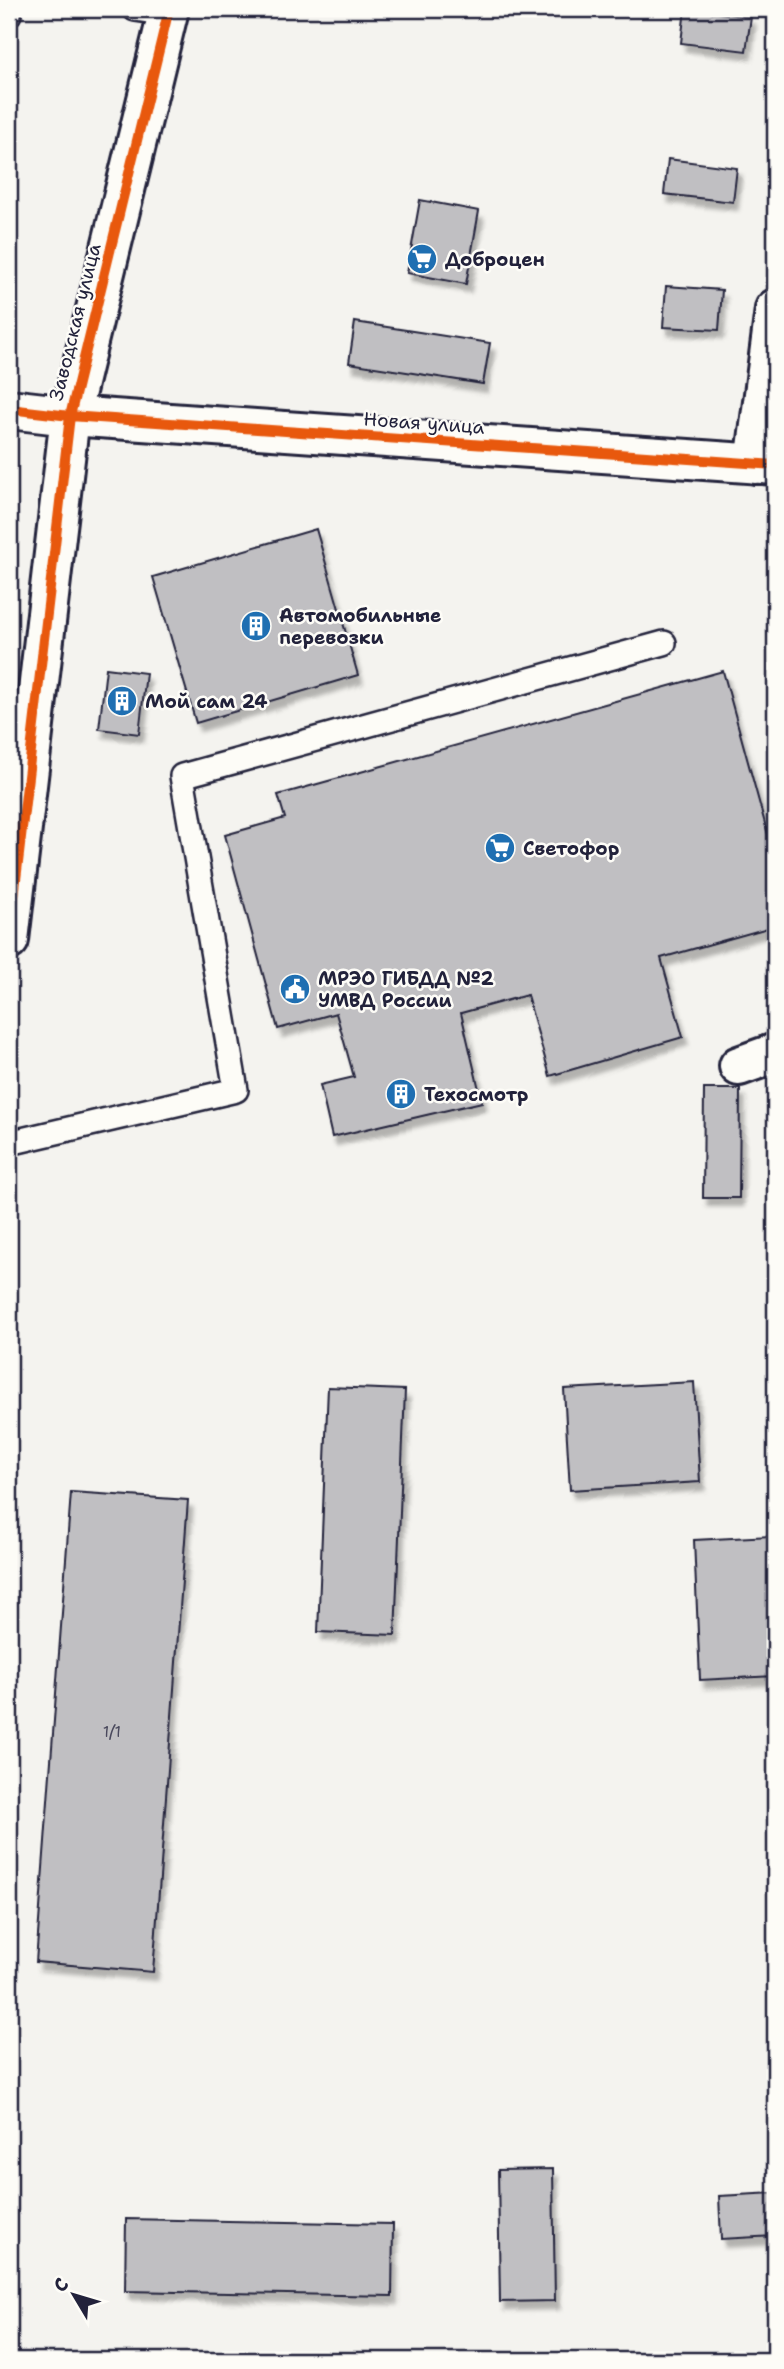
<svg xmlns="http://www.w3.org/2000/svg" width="784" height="2369" viewBox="0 0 784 2369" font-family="'Shantell Sans',sans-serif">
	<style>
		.building { fill: #c0bfc2; stroke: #22223b; stroke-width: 2; filter: url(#shadow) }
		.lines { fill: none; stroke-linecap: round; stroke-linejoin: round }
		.lane-casing { stroke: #22223b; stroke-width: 28 }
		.street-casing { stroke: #22223b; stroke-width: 44 }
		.secondary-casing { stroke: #22223b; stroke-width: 44 }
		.lane { stroke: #fdfcf7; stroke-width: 23 }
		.street { stroke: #fdfcf7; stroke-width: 38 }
		.secondary { stroke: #fdfcf7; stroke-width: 38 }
		.cycleway-casing { stroke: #fdfcf7; stroke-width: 15 }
		.cycleway { stroke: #e8590c; stroke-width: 10 }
		.labels { text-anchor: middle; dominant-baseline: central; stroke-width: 5; stroke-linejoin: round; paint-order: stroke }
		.number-label { font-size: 16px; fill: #4a495d }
		.poi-label { font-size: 19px; font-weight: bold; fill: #22223b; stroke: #fdfcf7; text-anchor: start }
		.street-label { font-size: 19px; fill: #22223b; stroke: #fdfcf7 }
	</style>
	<defs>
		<filter id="shadow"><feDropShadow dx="4.5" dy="8" stdDeviation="2" flood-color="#0004"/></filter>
	</defs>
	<rect width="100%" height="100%" fill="#f4f3ef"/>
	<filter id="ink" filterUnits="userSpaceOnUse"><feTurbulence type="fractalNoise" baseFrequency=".0143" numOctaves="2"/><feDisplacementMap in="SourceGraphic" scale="14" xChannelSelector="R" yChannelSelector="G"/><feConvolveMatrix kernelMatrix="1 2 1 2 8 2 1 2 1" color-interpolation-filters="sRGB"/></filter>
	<g filter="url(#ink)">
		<path class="building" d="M 685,9 L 751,17 L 746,51 L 681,43 Z
			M 668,159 L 737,168 L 733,202 L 664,194 Z
			M 420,200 L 479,211 L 466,284 L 407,273 Z
			M 666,286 L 722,290 L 719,330 L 663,327 Z
			M 355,322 L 490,343 L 483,384 L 349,363 Z
			M 316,529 L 358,675 L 196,723 L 153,577 Z
			M 106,668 L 146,673 L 139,734 L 99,729 Z
			M 723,671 L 775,860 L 775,926 L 661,958 L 683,1037 L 550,1076 L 527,995 L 461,1013 L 482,1102 L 332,1137 L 320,1085 L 354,1077 L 336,1013 L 278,1029 L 225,835 L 285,818 L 278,795 Z
			M 704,1089 L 740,1089 L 739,1198 L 703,1198 Z
			M 694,1382 L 700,1482 L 570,1490 L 564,1389 Z
			M 328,1387 L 405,1390 L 395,1635 L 318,1632 Z
			M 71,1492 L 188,1500 L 153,1972 L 36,1962 Z
			M 771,1536 L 775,1676 L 700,1680 L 694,1540 Z
			M 553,2169 L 555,2301 L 500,2302 L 498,2170 Z
			M 775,2193 L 775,2236 L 721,2239 L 719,2196 Z
			M 126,2219 L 393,2224 L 392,2296 L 125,2291 Z"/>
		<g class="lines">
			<g class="lane-casing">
				<path id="lane" d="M 135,9 L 168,14
					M 9,14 L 10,9
					M 9,1143 L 236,1090 L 182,776 L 664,643"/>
			</g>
			<g class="street-casing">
				<path id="street" d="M 9,409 L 70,416 L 775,465
					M 755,464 L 775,309
					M 739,1066 L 775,1053"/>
			</g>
			<g class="secondary-casing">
				<path id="secondary" d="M 9,940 L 70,416 L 169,9"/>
			</g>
			<use href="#lane" class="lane"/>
			<use href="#street" class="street"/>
			<use href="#secondary" class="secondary"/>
			<g class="cycleway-casing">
				<path id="cycleway" d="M 9,409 L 70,416 L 775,465
					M 9,940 L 70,416 L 169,9"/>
			</g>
			<use href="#cycleway" class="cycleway"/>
		</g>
	</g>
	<defs>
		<g id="supermarket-disc" transform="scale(1.575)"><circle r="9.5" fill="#1f6fb2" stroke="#fdfcf7"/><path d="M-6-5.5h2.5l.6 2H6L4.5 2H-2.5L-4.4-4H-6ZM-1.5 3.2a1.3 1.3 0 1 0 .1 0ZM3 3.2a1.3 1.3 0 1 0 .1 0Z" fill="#fff"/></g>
		<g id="building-disc" transform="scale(1.575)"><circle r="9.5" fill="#1f6fb2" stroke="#fdfcf7"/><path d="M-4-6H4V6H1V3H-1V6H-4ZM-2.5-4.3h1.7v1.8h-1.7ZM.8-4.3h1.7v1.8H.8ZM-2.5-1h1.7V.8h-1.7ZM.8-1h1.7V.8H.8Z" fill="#fff"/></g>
		<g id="civic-disc" transform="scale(1.575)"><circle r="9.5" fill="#1f6fb2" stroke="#fdfcf7"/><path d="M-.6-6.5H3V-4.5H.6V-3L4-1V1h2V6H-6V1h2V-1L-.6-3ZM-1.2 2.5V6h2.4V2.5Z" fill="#fff"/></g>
	</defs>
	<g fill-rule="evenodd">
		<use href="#supermarket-disc" x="422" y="259"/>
		<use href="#building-disc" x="256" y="626"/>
		<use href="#building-disc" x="122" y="701"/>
		<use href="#supermarket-disc" x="500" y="848"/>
		<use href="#civic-disc" x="295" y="989"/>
		<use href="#building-disc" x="401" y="1094"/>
	</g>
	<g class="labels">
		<g class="number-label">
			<text x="112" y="1731">1/1</text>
		</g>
		<g class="poi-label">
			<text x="445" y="259">Доброцен</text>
			<text x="279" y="615">Автомобильные<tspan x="279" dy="22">перевозки</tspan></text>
			<text x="145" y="701">Мой сам 24</text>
			<text x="523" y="848">Светофор</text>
			<text x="318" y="978">МРЭО ГИБДД №2<tspan x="318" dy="22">УМВД России</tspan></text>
			<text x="424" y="1094">Техосмотр</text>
		</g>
		<g class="street-label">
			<text transform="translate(75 322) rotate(-76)">Заводская улица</text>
			<text transform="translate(424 423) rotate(4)">Новая улица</text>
		</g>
	</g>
	<rect width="784" height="2369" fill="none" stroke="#fdfcf7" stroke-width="35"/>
	<rect x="18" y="18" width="749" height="2334" fill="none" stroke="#22223b" stroke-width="2.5" filter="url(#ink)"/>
	<g transform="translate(74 2295) rotate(308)" stroke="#fdfcf7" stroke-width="5" paint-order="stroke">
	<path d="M0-5L12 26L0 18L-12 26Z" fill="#22223b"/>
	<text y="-10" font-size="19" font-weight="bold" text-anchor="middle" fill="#22223b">С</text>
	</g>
</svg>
